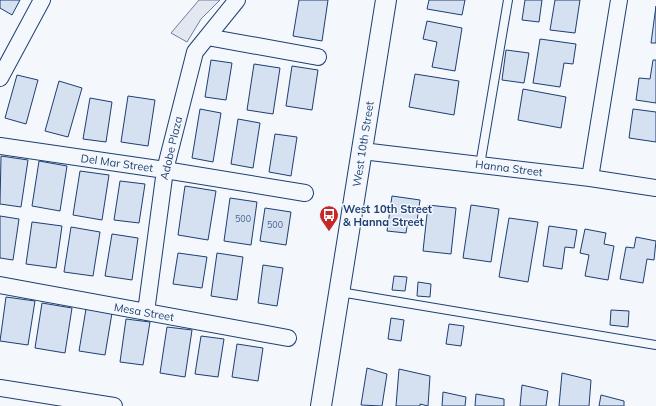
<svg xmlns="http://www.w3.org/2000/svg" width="656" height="406" viewBox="0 0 656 406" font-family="Mulish,sans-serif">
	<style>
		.parking { fill: #e3e8f0; stroke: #687fa3 }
		.building { fill: #d5e0f0; stroke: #1d3f73 }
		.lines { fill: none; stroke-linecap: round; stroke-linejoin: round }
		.service-casing { stroke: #1d3f73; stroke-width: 10 }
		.minor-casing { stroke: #1d3f73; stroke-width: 18 }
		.tertiary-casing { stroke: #1d3f73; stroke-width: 22 }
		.service { stroke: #f4f7fb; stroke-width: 8 }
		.minor { stroke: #f4f7fb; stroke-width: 16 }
		.tertiary { stroke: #f4f7fb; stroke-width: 20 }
		.labels { text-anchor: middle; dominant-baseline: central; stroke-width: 3; stroke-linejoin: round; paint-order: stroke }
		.number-label { font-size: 9px; fill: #4b6792 }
		.street-label { font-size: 11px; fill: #1d3f73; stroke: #f4f7fb }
		.poi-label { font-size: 11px; font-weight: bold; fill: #1d3f73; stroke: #f4f7fb; text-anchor: start }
	</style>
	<rect width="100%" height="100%" fill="#f4f7fb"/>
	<path class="parking" d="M 199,0 L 220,0 L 201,19 L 187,42 L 171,33 Z"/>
	<path class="building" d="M 0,0 L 20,0 L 12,15 L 0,8 Z
		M 299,0 L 328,0 L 322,41 L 293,36 Z
		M 429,0 L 465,0 L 462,15 L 427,9 Z
		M 525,0 L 542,0 L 539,22 L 522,20 Z
		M 555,0 L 580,0 L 575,33 L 550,30 Z
		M 656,6 L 656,43 L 651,43 Z
		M 427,21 L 462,28 L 455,71 L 432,67 L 437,42 L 423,39 Z
		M 540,39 L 576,44 L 573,64 L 564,63 L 560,87 L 533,83 Z
		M 506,50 L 529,53 L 524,83 L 502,80 Z
		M 211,60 L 232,63 L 226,100 L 205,97 Z
		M 653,60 L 656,60 L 656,103 L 636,100 L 639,78 L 650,79 Z
		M 254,64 L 280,68 L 273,114 L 247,110 Z
		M 292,66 L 318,70 L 312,110 L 286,106 Z
		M 415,74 L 459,81 L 454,115 L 409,107 Z
		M 17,75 L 38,80 L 26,124 L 5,118 Z
		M 59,81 L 82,88 L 68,137 L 45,131 Z
		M 523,89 L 566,97 L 561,128 L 518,120 Z
		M 128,96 L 155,100 L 148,146 L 121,142 Z
		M 90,98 L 112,102 L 106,142 L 83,139 Z
		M 200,109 L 221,113 L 213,162 L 192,158 Z
		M 633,109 L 656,112 L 656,142 L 629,138 Z
		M 238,119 L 260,123 L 253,168 L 231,164 Z
		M 275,134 L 297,137 L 291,176 L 269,172 Z
		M 1,156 L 28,160 L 21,207 L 0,204 Z
		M 39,161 L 67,166 L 60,211 L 32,206 Z
		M 80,171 L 109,175 L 102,220 L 73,215 Z
		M 120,181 L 145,184 L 139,223 L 114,220 Z
		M 185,186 L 216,191 L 208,240 L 178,235 Z
		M 392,196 L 420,200 L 417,221 L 408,220 L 406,233 L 387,231 Z
		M 230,198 L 257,202 L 251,245 L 224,241 Z
		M 428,205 L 456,208 L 451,254 L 423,251 Z
		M 471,205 L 499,209 L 491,262 L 463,258 Z
		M 265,208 L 291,212 L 286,245 L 260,241 Z
		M 0,216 L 19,219 L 13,260 L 0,258 Z
		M 509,218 L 538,222 L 528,282 L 499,277 Z
		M 32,222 L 62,226 L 56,268 L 26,264 Z
		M 549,226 L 577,230 L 574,248 L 565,247 L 562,269 L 543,266 Z
		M 71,227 L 100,232 L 93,276 L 64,272 Z
		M 585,229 L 606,233 L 604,244 L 614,246 L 608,280 L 585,276 L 589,255 L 580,253 Z
		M 112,234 L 138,238 L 132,280 L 105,276 Z
		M 636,237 L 656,241 L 654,260 L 647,259 L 643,283 L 620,279 L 626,247 L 634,248 Z
		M 178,253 L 207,257 L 202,288 L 173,284 Z
		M 217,253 L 243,257 L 237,300 L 211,296 Z
		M 263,265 L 283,268 L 277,306 L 258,303 Z
		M 394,276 L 407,277 L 405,291 L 392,290 Z
		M 418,282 L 431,284 L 430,297 L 417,296 Z
		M 6,297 L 35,301 L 28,345 L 0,341 Z
		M 42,303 L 72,308 L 65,353 L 35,348 Z
		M 86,309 L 112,313 L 105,355 L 79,351 Z
		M 611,310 L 629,311 L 628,327 L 610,325 Z
		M 391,318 L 404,320 L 401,341 L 388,339 Z
		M 126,319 L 150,322 L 143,365 L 120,362 Z
		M 449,324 L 464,326 L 461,346 L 446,344 Z
		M 167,327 L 192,330 L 185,377 L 160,373 Z
		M 201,336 L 224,339 L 218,377 L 195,374 Z
		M 237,344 L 263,348 L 258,381 L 232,377 Z
		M 367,368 L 387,374 L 382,406 L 361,405 Z
		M 399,369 L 430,376 L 428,406 L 420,404 L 420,406 L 396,406 Z
		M 562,373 L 591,380 L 589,406 L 559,406 Z
		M 522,385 L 548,391 L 546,406 L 520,406 Z
		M 443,392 L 466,397 L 465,406 L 442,406 Z
		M 476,394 L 504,399 L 504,406 L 475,406 Z
		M 601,395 L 624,401 L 624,406 L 599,406 Z"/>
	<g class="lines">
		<g class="service-casing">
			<path id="service" d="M 480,165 L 508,0
				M 340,292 L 656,345"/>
		</g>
		<g class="minor-casing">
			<path id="minor" d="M 207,37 L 318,57
				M 0,78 L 42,0
				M 0,146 L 165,170 L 305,193
				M 362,151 L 590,178 L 656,188
				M 590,178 L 619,0
				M 0,285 L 288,338
				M 146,312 L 165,170 L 195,52 L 237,0
				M 0,388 L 114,406"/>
		</g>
		<g class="tertiary-casing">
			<path id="tertiary" d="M 321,406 L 386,0"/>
		</g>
		<use href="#service" class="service"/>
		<use href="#minor" class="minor"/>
		<use href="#tertiary" class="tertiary"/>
	</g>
	<defs>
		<g id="bus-pin" transform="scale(1)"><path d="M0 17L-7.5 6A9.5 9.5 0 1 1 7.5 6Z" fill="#c62828" stroke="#f4f7fb"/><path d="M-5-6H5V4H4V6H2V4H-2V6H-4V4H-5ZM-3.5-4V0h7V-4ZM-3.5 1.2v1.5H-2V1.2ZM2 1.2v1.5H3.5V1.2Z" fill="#fff"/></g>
	</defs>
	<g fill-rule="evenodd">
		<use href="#bus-pin" x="329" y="215"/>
	</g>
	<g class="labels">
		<g class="number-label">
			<text x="243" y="218">500</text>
			<text x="275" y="224">500</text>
		</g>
		<g class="street-label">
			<text transform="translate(363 144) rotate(-81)">West 10th Street</text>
			<text transform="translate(171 148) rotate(-77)">Adobe Plaza</text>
			<text transform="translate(117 163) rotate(8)">Del Mar Street</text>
			<text transform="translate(509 168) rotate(7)">Hanna Street</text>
			<text transform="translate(144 312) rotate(10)">Mesa Street</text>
		</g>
		<g class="poi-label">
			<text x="343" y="209">West 10th Street<tspan x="343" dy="13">&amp; Hanna Street</tspan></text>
		</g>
	</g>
</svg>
